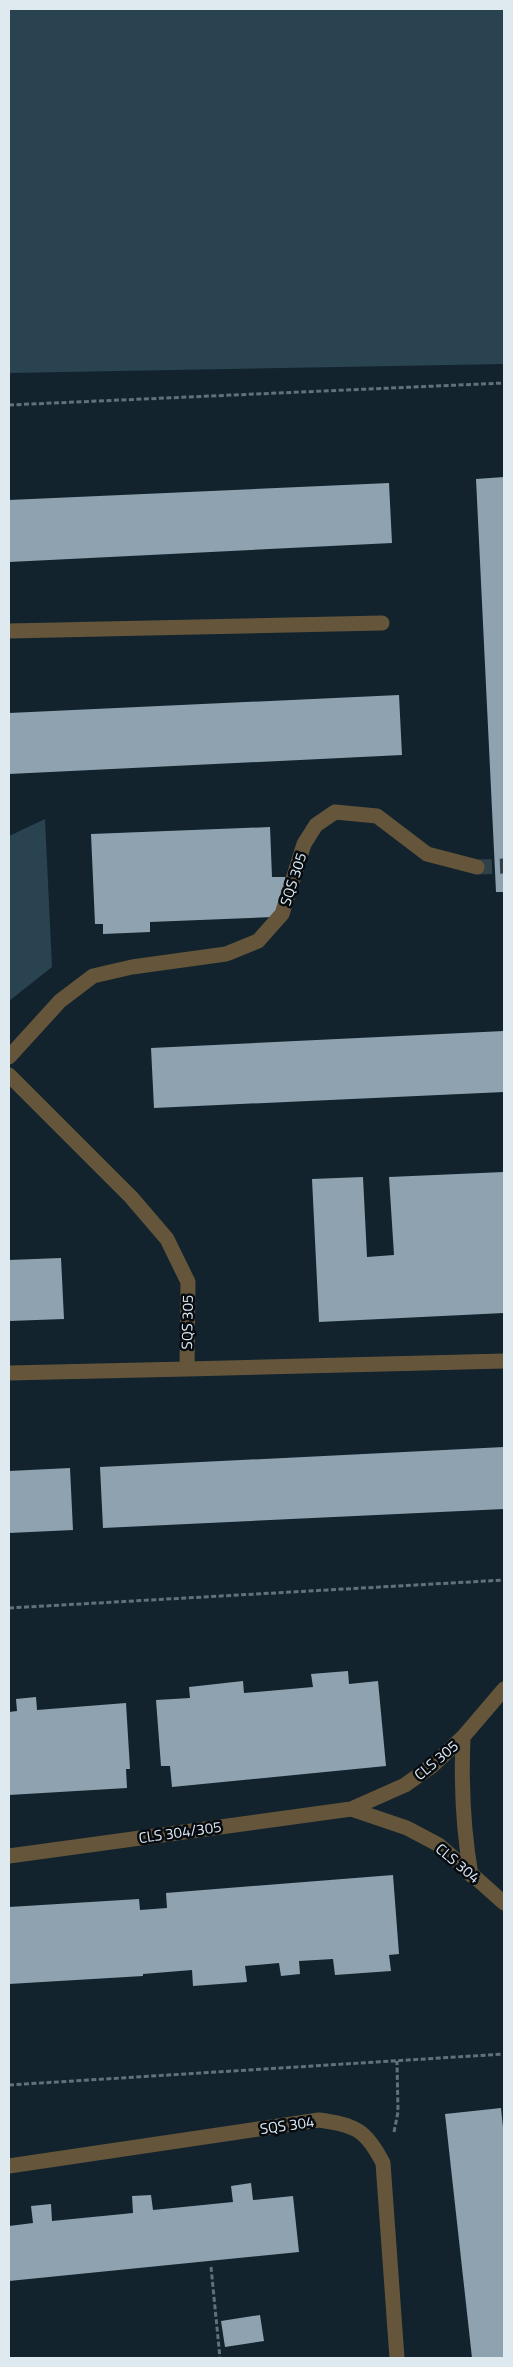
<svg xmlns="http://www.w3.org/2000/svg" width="513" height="2367" viewBox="0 0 513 2367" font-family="'Titillium Web',sans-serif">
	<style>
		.green { fill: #294351 }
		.building { fill: #8ea3af }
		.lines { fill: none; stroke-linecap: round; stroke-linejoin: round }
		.minor-tunnel { stroke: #31414a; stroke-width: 15; stroke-dasharray: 15 8; stroke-linecap: butt }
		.path { stroke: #617079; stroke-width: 3; stroke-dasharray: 5 2.5; stroke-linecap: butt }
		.minor { stroke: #65563b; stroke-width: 15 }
		.labels { text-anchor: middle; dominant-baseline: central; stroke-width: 5; stroke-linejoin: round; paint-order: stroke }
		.street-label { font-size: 15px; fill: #dee9f0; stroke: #050b10 }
	</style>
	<rect width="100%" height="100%" fill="#12232d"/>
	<path class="green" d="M 9,9 L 504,9 L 504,364 L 9,373 Z
		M 45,819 L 52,967 L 9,1001 L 9,836 Z"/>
	<path class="building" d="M 504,477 L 504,892 L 496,892 L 476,479 Z
		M 389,483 L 392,543 L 9,562 L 9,500 Z
		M 399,695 L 402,755 L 9,774 L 9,713 Z
		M 270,827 L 272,877 L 285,877 L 285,913 L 274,917 L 150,922 L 150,932 L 103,934 L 103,924 L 95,924 L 91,834 Z
		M 504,1031 L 504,1092 L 154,1108 L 151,1048 Z
		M 504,1172 L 504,1313 L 319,1322 L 312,1179 L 363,1177 L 367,1257 L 394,1255 L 389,1177 Z
		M 61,1258 L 64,1319 L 9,1321 L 9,1260 Z
		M 504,1447 L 504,1509 L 103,1528 L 100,1467 Z
		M 70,1468 L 73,1530 L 9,1533 L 9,1471 Z
		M 348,1671 L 349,1684 L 378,1681 L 386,1766 L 172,1787 L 170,1766 L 161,1766 L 156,1700 L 190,1698 L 189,1687 L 243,1681 L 244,1693 L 313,1687 L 311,1674 Z
		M 36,1697 L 37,1710 L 126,1703 L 130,1769 L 126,1769 L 127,1788 L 9,1795 L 9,1712 L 17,1711 L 16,1699 Z
		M 393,1875 L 399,1954 L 389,1955 L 391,1971 L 335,1975 L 333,1959 L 299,1961 L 300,1974 L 281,1976 L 279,1963 L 245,1966 L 247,1982 L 193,1986 L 192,1970 L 143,1974 L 143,1976 L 9,1984 L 9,1907 L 139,1899 L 140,1910 L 167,1908 L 166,1893 Z
		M 501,2108 L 504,2137 L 504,2358 L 472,2358 L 445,2114 Z
		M 251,2183 L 253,2200 L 293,2196 L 299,2252 L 9,2281 L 9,2226 L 33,2223 L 31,2206 L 51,2204 L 52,2221 L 133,2213 L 132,2196 L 151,2195 L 153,2210 L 233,2202 L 231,2186 Z
		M 260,2315 L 264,2341 L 225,2347 L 221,2321 Z"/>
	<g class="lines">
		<path class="minor-tunnel" d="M 477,867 L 504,866"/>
		<path class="path" d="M 9,405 L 504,383
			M 9,1608 L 504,1580
			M 9,2085 L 504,2054
			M 394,2132 L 398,2112 L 397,2061
			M 211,2267 L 220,2358"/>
		<path class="minor" d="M 9,631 L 382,623
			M 9,1057 L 60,1001 L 93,976 L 132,967 L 226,954 L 258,941 L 282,914 L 304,844 L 316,825 L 335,812 L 377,816 L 427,854 L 477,867
			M 9,1075 L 131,1197 L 167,1239 L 188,1282 L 187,1369 L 9,1373
			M 187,1369 L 504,1361
			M 463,1737 C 461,1784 463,1829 471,1875
			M 351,1809 L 407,1828 L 439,1845 L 504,1903
			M 9,1856 L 351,1809 L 405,1785 L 432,1766 L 463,1737 L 504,1689
			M 9,2166 L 319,2120 C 356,2125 366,2130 383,2163 L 397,2358"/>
	</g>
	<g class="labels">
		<g class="street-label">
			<text transform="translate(293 879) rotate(-72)">SQS 305</text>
			<text transform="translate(187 1322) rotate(-89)">SQS 305</text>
			<text transform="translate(436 1760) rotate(-40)">CLS 305</text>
			<text transform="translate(180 1832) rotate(-8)">CLS 304/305</text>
			<text transform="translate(458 1863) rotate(40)">CLS 304</text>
			<text transform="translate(287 2125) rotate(-8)">SQS 304</text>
		</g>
	</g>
	<rect width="513" height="2367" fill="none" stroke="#dee9f0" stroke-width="20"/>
</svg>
